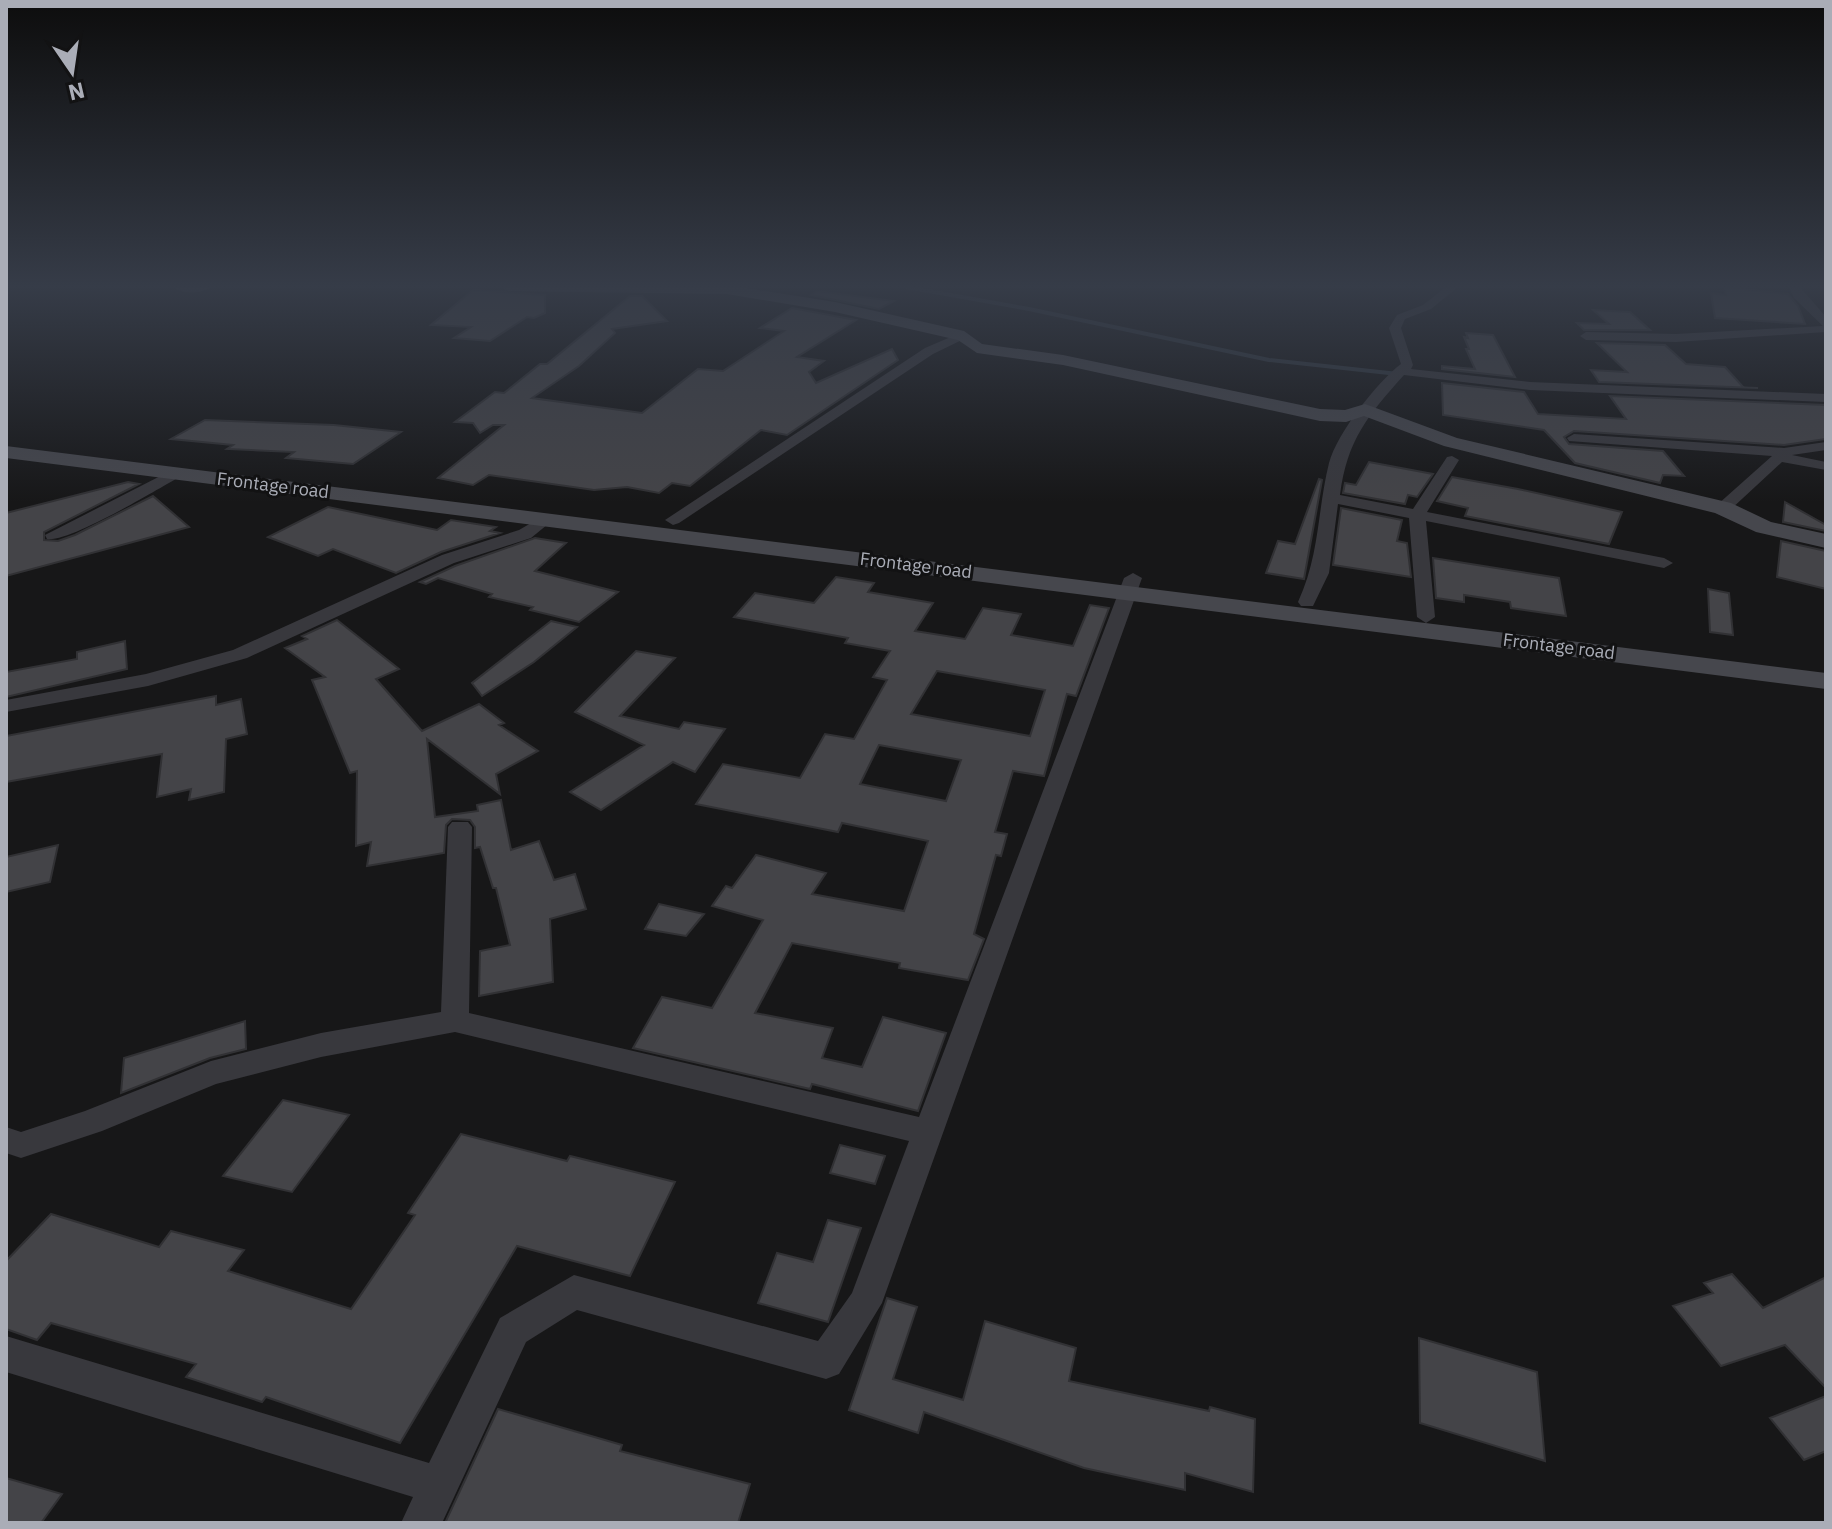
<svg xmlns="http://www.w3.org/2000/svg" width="1832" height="1529" viewBox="0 0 1832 1529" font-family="'IBM Plex Sans',sans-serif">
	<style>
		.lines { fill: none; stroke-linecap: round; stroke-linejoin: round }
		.stream { stroke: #313840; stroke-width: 4 }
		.building { fill: #444448; stroke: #313134; stroke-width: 2; fill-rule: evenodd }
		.street { fill: #38383d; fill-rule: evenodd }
		.secondary { fill: #46474d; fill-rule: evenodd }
		.labels { text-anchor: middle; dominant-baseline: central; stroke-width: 6; stroke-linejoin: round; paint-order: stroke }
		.far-street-label { font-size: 18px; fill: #aaadb7; stroke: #121213 }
	</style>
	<rect width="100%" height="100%" fill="#171718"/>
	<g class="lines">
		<path class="stream" d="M 906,287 L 1029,309 L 1269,360 L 1398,374"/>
	</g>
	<path class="building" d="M 1724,287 L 1788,294 L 1798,306 L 1805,324 L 1715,318 L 1711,293 L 1726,295 Z
		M 473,290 L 545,295 L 545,313 L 534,318 L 527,317 L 490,341 L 454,338 L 471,327 L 431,325 Z
		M 817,291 L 894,301 L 879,309 L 811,295 Z
		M 630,296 L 642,296 L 667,321 L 612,329 L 615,333 L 579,366 L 532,398 L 642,413 L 698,369 L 723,371 L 784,331 L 760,328 L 792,308 L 856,320 L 797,357 L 824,361 L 809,372 L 816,383 L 892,349 L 898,360 L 787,435 L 761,430 L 690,486 L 672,483 L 659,493 L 627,487 L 594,490 L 489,475 L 473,485 L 438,478 L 504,425 L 493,425 L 480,433 L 473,423 L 455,422 L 495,392 L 504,393 L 540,364 L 547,364 Z
		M 1593,310 L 1630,312 L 1650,330 L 1584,330 L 1577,323 L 1609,324 Z
		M 1466,333 L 1493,335 L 1515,377 L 1442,369 L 1442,366 L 1475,369 L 1466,349 L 1469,349 L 1464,337 L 1468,338 Z
		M 1597,343 L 1665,345 L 1686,364 L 1725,367 L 1744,388 L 1758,388 L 1599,382 L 1591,370 L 1627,372 Z
		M 1442,383 L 1524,392 L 1538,414 L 1626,419 L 1610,396 L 1826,405 L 1826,439 L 1784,445 L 1574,431 L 1564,437 L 1569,444 L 1663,451 L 1684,476 L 1663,475 L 1660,483 L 1575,463 L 1544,430 L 1443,415 Z
		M 205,420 L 334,425 L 401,432 L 353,464 L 286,458 L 294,452 L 227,449 L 233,445 L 171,439 Z
		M 1369,462 L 1433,474 L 1417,497 L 1408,495 L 1405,504 L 1343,493 L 1345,483 L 1356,485 Z
		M 1452,477 L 1518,489 L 1622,512 L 1609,544 L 1465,516 L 1468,508 L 1437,501 Z
		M 1319,479 L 1322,480 L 1304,579 L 1266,573 L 1278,541 L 1295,544 Z
		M 128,482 L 139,484 L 44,532 L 44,540 L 58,541 L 75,535 L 153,496 L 189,527 L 6,576 L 6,513 Z
		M 1785,502 L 1826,525 L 1826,531 L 1783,522 Z
		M 328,507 L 437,530 L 451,520 L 496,527 L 490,531 L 500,533 L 441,552 L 396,573 L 333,549 L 318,556 L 268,537 Z
		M 1341,508 L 1402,520 L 1397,541 L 1407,543 L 1411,577 L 1333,565 Z
		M 535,538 L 566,543 L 535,571 L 618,592 L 579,622 L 530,610 L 533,607 L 489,597 L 492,594 L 438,578 L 426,584 L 420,582 L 455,566 Z
		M 1781,541 L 1826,551 L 1826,589 L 1777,577 Z
		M 1433,558 L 1559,578 L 1566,616 L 1511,608 L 1510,602 L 1464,595 L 1464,602 L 1436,598 Z
		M 836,577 L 874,583 L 868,592 L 933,603 L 915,631 L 965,639 L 983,608 L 1021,614 L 1011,635 L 1073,646 L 1090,605 L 1109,608 L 1076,696 L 1067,694 L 1044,776 L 1013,771 L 995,832 L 1007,834 L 1001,856 L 996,855 L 974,934 L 984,939 L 968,980 L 899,968 L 900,963 L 792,943 L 755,1013 L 833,1028 L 822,1058 L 862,1067 L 883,1017 L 946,1033 L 918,1111 L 812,1084 L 810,1089 L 633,1048 L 662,997 L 712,1008 L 763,920 L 712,906 L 726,886 L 732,888 L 756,855 L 826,873 L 812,894 L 904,911 L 928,841 L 842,823 L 838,832 L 696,804 L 723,764 L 800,778 L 825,734 L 854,739 L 887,680 L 873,677 L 890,651 L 845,643 L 848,638 L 734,617 L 755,593 L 814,603 ZM 937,671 L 1045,690 L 1030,736 L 911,714 ZM 879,745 L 961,760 L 946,801 L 860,784 Z
		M 1708,589 L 1729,593 L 1733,635 L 1710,632 Z
		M 337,620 L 399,669 L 376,679 L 422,731 L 479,704 L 504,723 L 499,725 L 538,751 L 496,774 L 500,794 L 427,739 L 435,817 L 478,811 L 477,805 L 501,800 L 511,850 L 539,841 L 554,880 L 575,874 L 586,909 L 550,919 L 553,982 L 479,996 L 480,951 L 510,945 L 496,888 L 493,888 L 480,847 L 475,848 L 475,827 L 470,820 L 452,819 L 446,825 L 444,853 L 367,866 L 371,842 L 356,846 L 357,771 L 350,773 L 312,680 L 325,677 L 285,648 L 307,639 L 302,636 Z
		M 551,621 L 577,627 L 534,662 L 482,696 L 472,683 Z
		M 125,641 L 127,669 L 6,697 L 6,672 L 77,659 L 77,652 Z
		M 636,651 L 675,658 L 620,716 L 679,729 L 684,722 L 725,729 L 695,772 L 673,762 L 601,810 L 570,792 L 644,745 L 575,712 Z
		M 216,696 L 216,705 L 241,699 L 247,734 L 226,739 L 224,792 L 189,800 L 191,789 L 157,797 L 162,754 L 6,782 L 6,736 Z
		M 58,845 L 50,882 L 6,892 L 6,857 Z
		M 659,904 L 704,914 L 686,936 L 645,929 Z
		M 245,1021 L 246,1049 L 210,1058 L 121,1093 L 124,1058 Z
		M 283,1100 L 349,1115 L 292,1192 L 223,1176 Z
		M 461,1134 L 567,1161 L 570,1156 L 675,1182 L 630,1276 L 517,1246 L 400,1443 L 266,1397 L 262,1402 L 186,1377 L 196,1364 L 51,1323 L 37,1340 L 6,1329 L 6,1261 L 51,1214 L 159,1247 L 171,1231 L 244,1250 L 228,1271 L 351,1309 L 415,1215 L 408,1213 Z
		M 840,1145 L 885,1156 L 875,1184 L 830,1173 Z
		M 828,1220 L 861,1228 L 828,1322 L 758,1303 L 777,1253 L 813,1262 Z
		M 1732,1274 L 1763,1308 L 1826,1277 L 1826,1388 L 1785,1345 L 1721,1366 L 1673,1306 L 1713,1293 L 1704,1283 Z
		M 887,1298 L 917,1307 L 893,1379 L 963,1400 L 985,1321 L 1076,1348 L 1069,1381 L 1209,1411 L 1210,1407 L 1255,1419 L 1253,1492 L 1185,1473 L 1185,1490 L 1084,1468 L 924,1412 L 918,1433 L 849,1410 Z
		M 1419,1338 L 1537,1372 L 1545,1461 L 1420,1423 Z
		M 1826,1396 L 1826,1451 L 1804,1460 L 1770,1418 Z
		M 498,1409 L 622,1445 L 620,1451 L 750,1484 L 738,1523 L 445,1523 Z
		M 6,1478 L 62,1494 L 41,1523 L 6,1523 Z"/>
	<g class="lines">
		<path class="street" d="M 1446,287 L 1458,287 L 1431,309 L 1405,319 L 1401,328 L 1413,365 L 1411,369 L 1530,382 L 1826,394 L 1826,402 L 1530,390 L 1404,375 C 1368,415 1347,440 1340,495 L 1413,509 L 1447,457 L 1452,456 L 1459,460 L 1427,512 L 1664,558 L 1673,563 L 1664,568 L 1426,521 L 1435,617 L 1426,623 L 1417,617 L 1409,518 L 1338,504 L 1329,573 L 1313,606 L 1301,606 L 1298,602 C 1320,554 1317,512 1329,463 C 1337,433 1378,381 1401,364 L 1389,328 L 1397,315 L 1423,305 Z
			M 1789,287 L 1800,287 L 1826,317 L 1826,332 L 1676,342 L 1586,340 L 1580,336 L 1586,332 L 1676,334 L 1823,326 L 1794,298 Z
			M 960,333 L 970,336 L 933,354 L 679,523 L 673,525 L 665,520 L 925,348 Z
			M 1574,434 L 1784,448 L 1826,442 L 1826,450 L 1792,455 L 1826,462 L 1826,470 L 1782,462 L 1729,511 L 1723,513 L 1715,508 L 1717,505 L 1772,456 L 1569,441 L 1567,438 Z
			M 176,468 L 181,470 L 181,476 C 158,489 69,543 47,539 L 45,535 Z
			M 545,515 L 553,520 L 531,538 L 454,563 L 247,658 L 148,686 L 6,712 L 6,700 L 146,674 L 233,650 L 442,555 L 519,530 Z
			M 1133,573 L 1142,578 L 882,1303 L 839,1374 L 826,1379 L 577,1310 L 526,1342 L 442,1523 L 401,1523 L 413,1497 L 6,1372 L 6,1336 L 429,1463 L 500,1318 L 574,1275 L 818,1341 L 852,1293 L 909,1141 L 455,1032 L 321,1057 L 216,1084 L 102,1131 L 21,1158 L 6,1153 L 6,1127 L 21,1132 L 85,1111 L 211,1061 L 321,1033 L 441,1012 L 448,827 L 452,822 L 468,822 L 472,827 L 469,1013 L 919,1117 L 1124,578 Z"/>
		<path class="secondary" d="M 173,287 L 211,287 C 202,294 182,294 173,287 Z
			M 501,287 L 739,287 L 835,302 L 964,331 L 982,344 L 1063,355 L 1320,409 L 1345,410 L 1365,404 L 1457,438 L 1731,503 L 1771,522 L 1826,534 L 1826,548 L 1756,532 L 1715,513 L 1444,446 L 1364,416 L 1346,422 L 1320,421 L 1063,365 L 977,353 L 958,340 L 835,312 L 727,294 L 508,291 Z
			M 6,446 L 1826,673 L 1826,689 L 6,458 Z"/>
	</g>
	<linearGradient id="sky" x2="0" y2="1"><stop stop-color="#0d0d0d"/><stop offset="0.57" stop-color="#363c48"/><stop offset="1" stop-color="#363c48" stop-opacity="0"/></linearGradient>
	<rect width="1832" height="502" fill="url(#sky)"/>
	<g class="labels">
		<g class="far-street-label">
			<text transform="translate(273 485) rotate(7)">Frontage road</text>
			<text transform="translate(916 565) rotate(7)">Frontage road</text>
			<text transform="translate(1559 646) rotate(7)">Frontage road</text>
		</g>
	</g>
	<rect width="1832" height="1529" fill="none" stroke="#aaadb7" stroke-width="16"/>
	<g transform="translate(72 72) rotate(167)" stroke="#121213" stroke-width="6" paint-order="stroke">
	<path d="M0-6L14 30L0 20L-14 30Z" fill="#aaadb7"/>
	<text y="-12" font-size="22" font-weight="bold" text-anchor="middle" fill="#aaadb7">N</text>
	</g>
</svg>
